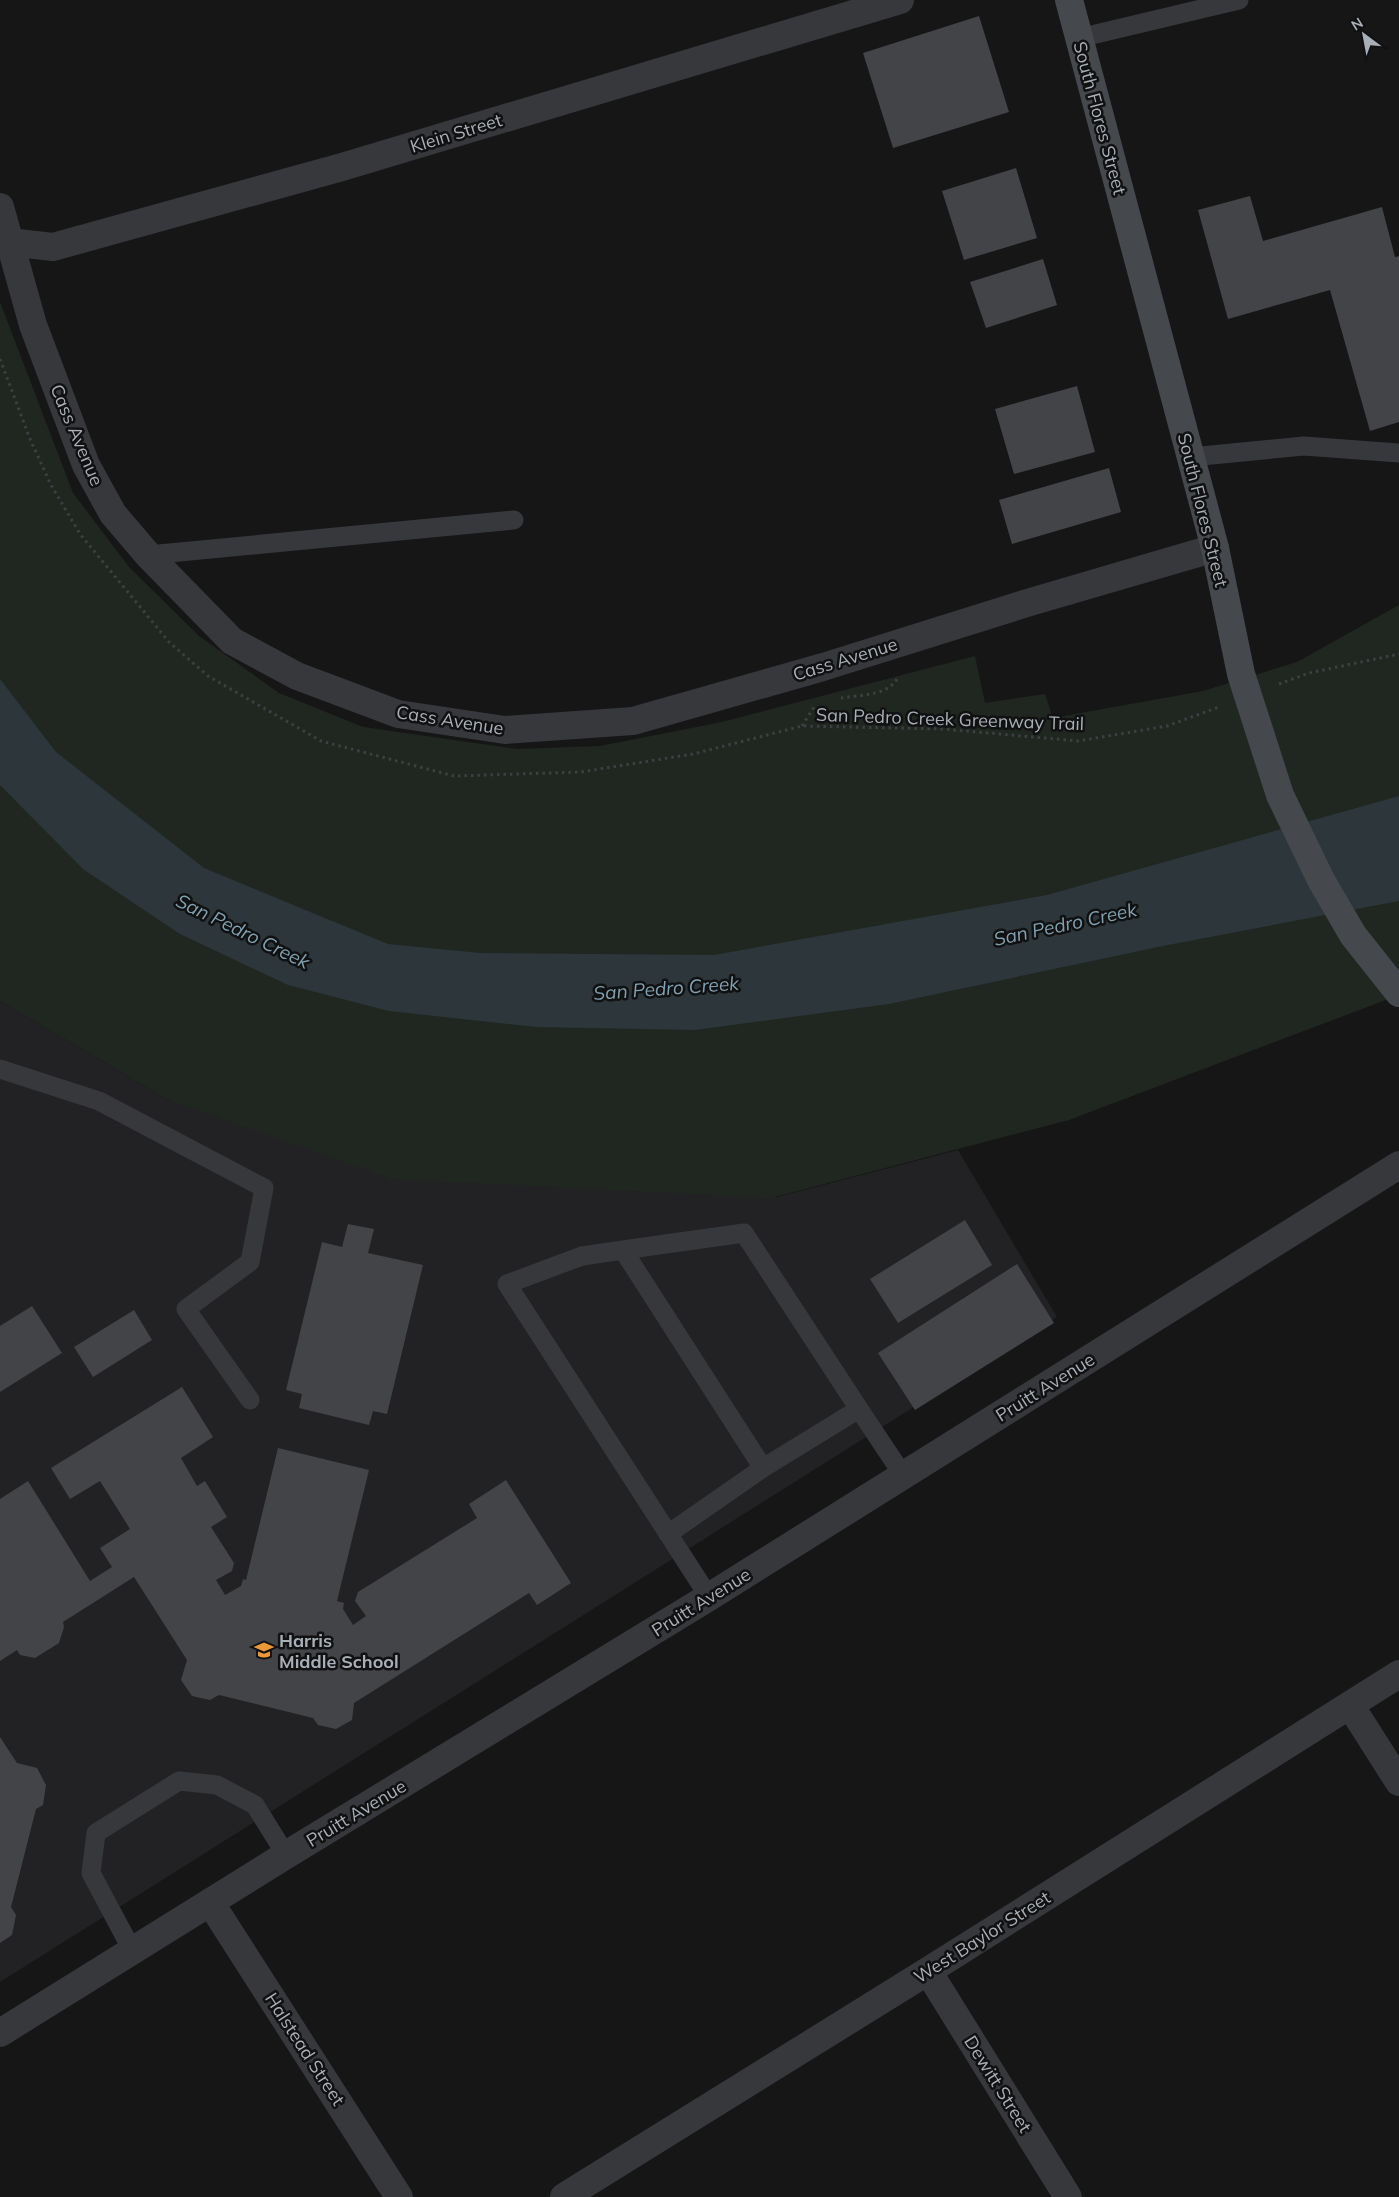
<svg xmlns="http://www.w3.org/2000/svg" width="1399" height="2197" viewBox="0 0 1399 2197" font-family="Mulish,sans-serif">
	<style>
		.built { fill: #222224 }
		.green { fill: #202720 }
		.water { fill: #2c363b }
		.building { fill: #424447 }
		.lines { fill: none; stroke-linecap: round; stroke-linejoin: round }
		.path { stroke: #3d3f43; stroke-width: 3; stroke-dasharray: 2.5 4; stroke-linecap: butt }
		.lane { stroke: #37383c; stroke-width: 19 }
		.street { stroke: #37383c; stroke-width: 28 }
		.secondary { stroke: #45484c; stroke-width: 28 }
		.labels { text-anchor: middle; dominant-baseline: central; stroke-width: 5; stroke-linejoin: round; paint-order: stroke }
		.street-label { font-size: 18px; fill: #a8afb7; stroke: #111112 }
		.poi-label { font-size: 18px; font-weight: bold; fill: #a8afb7; stroke: #111112; text-anchor: start }
		.water-label { font-size: 19px; font-style: italic; fill: #80a1b1; stroke: #111112 }
	</style>
	<rect width="100%" height="100%" fill="#161617"/>
	<path class="built" d="M 0,1001 L 167,1099 L 777,1197 L 958,1150 L 1057,1317 L 0,1982 Z"/>
	<path class="green" d="M 0,302 L 73,493 L 129,567 L 199,636 L 279,693 L 363,727 L 517,749 L 600,746 L 722,722 L 975,656 L 985,703 L 1045,694 L 1053,718 L 1203,691 L 1297,662 L 1399,605 L 1399,995 L 1069,1120 L 771,1198 L 392,1179 L 167,1099 L 0,1001 Z"/>
	<path class="water" d="M 0,679 L 56,752 L 204,868 L 388,944 L 480,953 L 714,955 L 1047,895 L 1399,796 L 1399,901 L 1163,946 L 889,1004 L 695,1030 L 536,1027 L 389,1011 L 288,985 L 180,934 L 83,869 L 0,785 Z"/>
	<path class="building" d="M 979,16 L 1009,112 L 893,148 L 863,53 Z
		M 1016,168 L 1037,238 L 964,260 L 942,191 Z
		M 1250,196 L 1263,241 L 1382,207 L 1395,257 L 1399,256 L 1399,422 L 1370,431 L 1330,290 L 1228,319 L 1198,210 Z
		M 1043,259 L 1057,305 L 986,328 L 970,282 Z
		M 1077,386 L 1095,452 L 1014,474 L 995,409 Z
		M 1109,468 L 1121,512 L 1012,544 L 999,500 Z
		M 965,1220 L 992,1265 L 898,1323 L 870,1279 Z
		M 348,1224 L 374,1229 L 368,1253 L 423,1265 L 387,1414 L 373,1411 L 369,1425 L 299,1408 L 302,1394 L 286,1390 L 322,1242 L 342,1247 Z
		M 1017,1264 L 1054,1323 L 915,1410 L 878,1353 Z
		M 32,1306 L 62,1353 L 0,1392 L 0,1326 Z
		M 134,1310 L 152,1340 L 93,1377 L 74,1347 Z
		M 182,1387 L 213,1437 L 181,1458 L 197,1486 L 205,1481 L 227,1517 L 211,1527 L 234,1563 L 232,1571 L 216,1580 L 225,1595 L 241,1586 L 243,1579 L 246,1580 L 278,1448 L 369,1470 L 337,1601 L 344,1603 L 343,1609 L 353,1625 L 366,1616 L 355,1601 L 358,1592 L 477,1518 L 469,1504 L 506,1480 L 571,1583 L 537,1605 L 529,1593 L 354,1703 L 352,1720 L 336,1729 L 318,1725 L 313,1718 L 219,1695 L 210,1700 L 192,1696 L 181,1680 L 187,1660 L 134,1577 L 63,1622 L 64,1627 L 59,1643 L 35,1658 L 20,1655 L 17,1650 L 0,1661 L 0,1499 L 28,1481 L 90,1581 L 112,1567 L 100,1548 L 130,1529 L 100,1481 L 70,1499 L 51,1468 Z
		M 0,1737 L 17,1763 L 37,1768 L 46,1785 L 43,1805 L 36,1809 L 11,1907 L 16,1915 L 12,1935 L 0,1943 Z"/>
	<g class="lines">
		<path class="path" d="M 0,359 L 30,439 L 51,485 L 80,534 L 169,642 L 208,676 L 321,741 L 454,776 L 581,772 L 693,754 L 802,726 L 943,729 L 1078,741 L 1167,726 L 1219,707
			M 1279,684 L 1309,673 L 1399,654
			M 841,698 C 859,695 887,696 897,679
			M 802,726 L 816,704"/>
		<path class="lane" d="M 1079,38 L 1239,0
			M 1191,457 L 1304,446 L 1399,453
			M 148,555 L 514,520
			M 0,1069 L 99,1101 L 264,1188 L 250,1262 L 186,1309 L 250,1400
			M 623,1250 L 744,1233 L 859,1409 L 763,1468
			M 859,1409 L 903,1475
			M 668,1534 L 763,1468 L 623,1250 L 582,1256 L 507,1284 C 574,1389 642,1493 709,1597
			M 132,1950 L 91,1873 L 96,1833 L 179,1781 L 217,1785 L 255,1805 L 286,1855"/>
		<path class="street" d="M 0,207 L 33,325 L 86,465 L 113,514 L 148,555 L 232,641 L 297,676 L 398,714 L 505,730 L 633,721 L 823,667 L 1027,603 L 1215,548
			M 9,242 L 53,247 L 342,167 L 900,0
			M 1350,1705 L 1399,1782
			M 210,1902 L 399,2197
			M 928,1971 L 1068,2197
			M 0,2033 L 286,1855 L 709,1597 L 1399,1165
			M 564,2197 L 928,1971 L 1399,1674"/>
		<path class="secondary" d="M 1069,0 L 1215,548 L 1241,674 L 1280,795 L 1321,880 L 1353,935 L 1399,993"/>
	</g>
	<defs>
		<g id="school-bare" transform="scale(1.5)"><path d="M0-5L7-2L0 1L-7-2ZM-4 1L0 2.5L4 1V4Q0 6-4 4Z" fill="#ec9739" stroke="#111112" stroke-width="2.5" paint-order="stroke"/></g>
	</defs>
	<g fill-rule="evenodd">
		<use href="#school-bare" x="264" y="1650"/>
	</g>
	<g class="labels">
		<g class="street-label">
			<text transform="translate(1100 118) rotate(75)">South Flores Street</text>
			<text transform="translate(456 133) rotate(-17)">Klein Street</text>
			<text transform="translate(77 435) rotate(67)">Cass Avenue</text>
			<text transform="translate(1203 510) rotate(76)">South Flores Street</text>
			<text transform="translate(845 659) rotate(-17)">Cass Avenue</text>
			<text transform="translate(950 719) rotate(2)">San Pedro Creek Greenway Trail</text>
			<text transform="translate(450 720) rotate(9)">Cass Avenue</text>
			<text transform="translate(1045 1387) rotate(-32)">Pruitt Avenue</text>
			<text transform="translate(701 1602) rotate(-32)">Pruitt Avenue</text>
			<text transform="translate(356 1813) rotate(-31)">Pruitt Avenue</text>
			<text transform="translate(982 1937) rotate(-32)">West Baylor Street</text>
			<text transform="translate(305 2049) rotate(57)">Halstead Street</text>
			<text transform="translate(998 2084) rotate(58)">Dewitt Street</text>
		</g>
		<g class="poi-label">
			<text x="279" y="1640">Harris<tspan x="279" dy="21">Middle School</tspan></text>
		</g>
		<g class="water-label">
			<text transform="translate(1065 924) rotate(-12)">San Pedro Creek</text>
			<text transform="translate(243 931) rotate(26)">San Pedro Creek</text>
			<text transform="translate(666 988) rotate(-4)">San Pedro Creek</text>
		</g>
	</g>
	<g transform="translate(1364 35) rotate(328)" stroke="#111112" stroke-width="4" paint-order="stroke">
	<path d="M0-4L9 19L0 12L-9 19Z" fill="#a8afb7"/>
	<text y="-8" font-size="14" font-weight="bold" text-anchor="middle" fill="#a8afb7">N</text>
	</g>
</svg>
